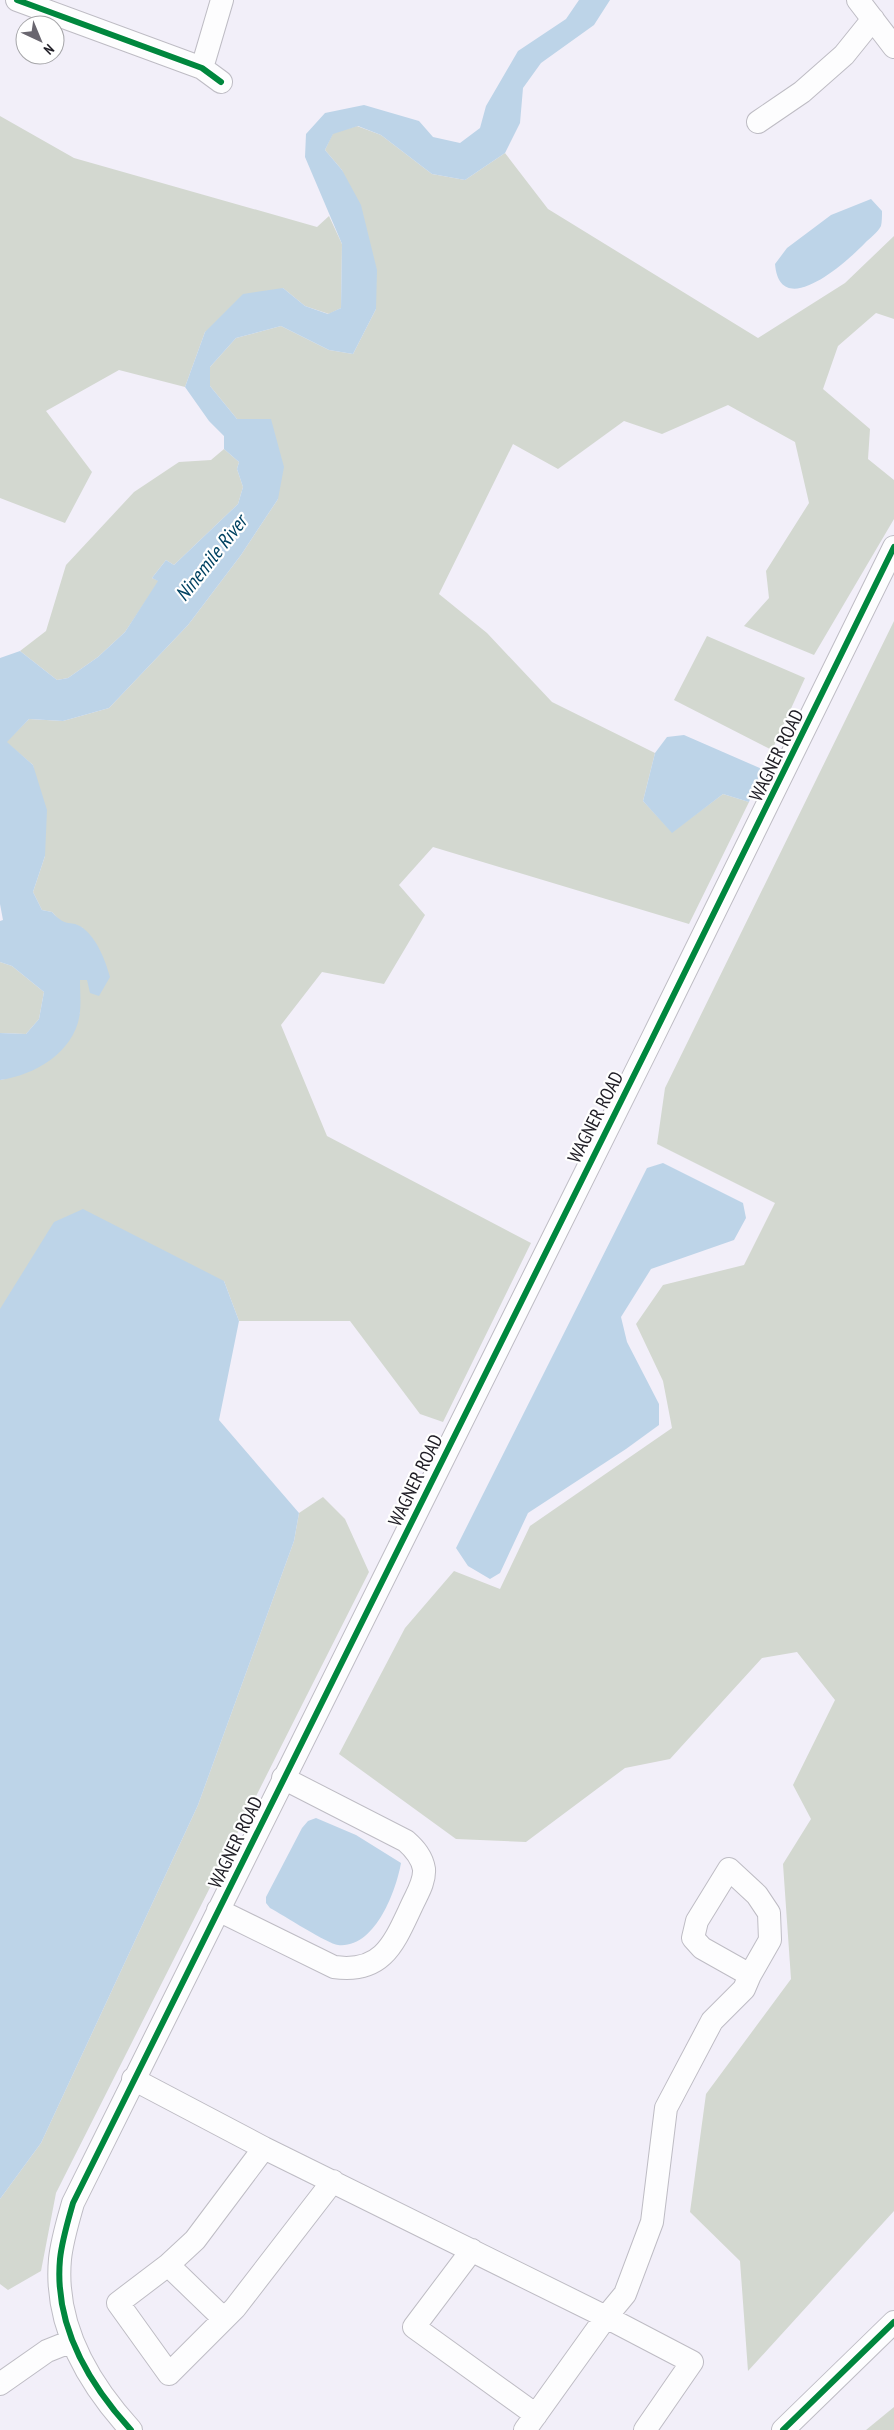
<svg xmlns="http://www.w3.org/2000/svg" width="894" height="2430" viewBox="0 0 894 2430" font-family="'PT Sans Narrow',sans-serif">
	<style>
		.green { fill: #d3d8d0 }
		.water { fill: #bdd4e8 }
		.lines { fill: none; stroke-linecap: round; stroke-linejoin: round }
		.minor-casing { stroke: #bebcc4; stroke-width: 24 }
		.minor { stroke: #fdfdfe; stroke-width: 22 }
		.cycleway-casing { stroke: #fff; stroke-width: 9 }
		.cycleway { stroke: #00873e; stroke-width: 6 }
		.labels { text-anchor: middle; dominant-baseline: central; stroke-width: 4.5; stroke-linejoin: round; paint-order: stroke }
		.street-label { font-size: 19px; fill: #1f1d25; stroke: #fff }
		.water-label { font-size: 20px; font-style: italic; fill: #004261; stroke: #fff }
	</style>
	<rect width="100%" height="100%" fill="#f2eff9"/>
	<path class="green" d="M 0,116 L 74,158 L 317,227 L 329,216 L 342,244 L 341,308 L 329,314 L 305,306 L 283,288 L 205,332 L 185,387 L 119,370 L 46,411 L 92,472 L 65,523 L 0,498 Z
		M 357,126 L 381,135 L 432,174 L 465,180 L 505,153 L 548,209 L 758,338 L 845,283 L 894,236 L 894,319 L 876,313 L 838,346 L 823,389 L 870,429 L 868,459 L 894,480 L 894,519 L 814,655 L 744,626 L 769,598 L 766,571 L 809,503 L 795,442 L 728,405 L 662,434 L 624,421 L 558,469 L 513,444 L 439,594 L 487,633 L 552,702 L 655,753 L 643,801 L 672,832 L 723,794 L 749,802 L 689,924 L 433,847 L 399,885 L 425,915 L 384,984 L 322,972 L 281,1025 L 327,1136 L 531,1243 L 443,1422 L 420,1414 L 350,1321 L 239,1321 L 224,1281 L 0,1309 L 0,1080 L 5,1079 L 80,1013 L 80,980 L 87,980 L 83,928 L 61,922 L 52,912 L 42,910 L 33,892 L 45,856 L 33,765 L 6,742 L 29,719 L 63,721 L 109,708 L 188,625 L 241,555 L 278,499 L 237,419 L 210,386 L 210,367 L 236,338 L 281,326 L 329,350 L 353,354 L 376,309 L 342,170 L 325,150 L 333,133 Z
		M 224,449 L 239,462 L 237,469 L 243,487 L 238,504 L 174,565 L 166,560 L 152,578 L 159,581 L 125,632 L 98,657 L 68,678 L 57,680 L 20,651 L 46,631 L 66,565 L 134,492 L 179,462 L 211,460 Z
		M 894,621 L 894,2211 L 748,2371 L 740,2261 L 690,2212 L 706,2094 L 791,1979 L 783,1864 L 811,1819 L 793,1785 L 835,1700 L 797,1652 L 762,1658 L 670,1759 L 625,1768 L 526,1842 L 456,1839 L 339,1754 L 405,1628 L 454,1571 L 500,1589 L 530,1526 L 672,1428 L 663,1381 L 636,1324 L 663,1285 L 744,1265 L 775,1203 L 657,1144 L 665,1088 Z
		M 707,636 L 805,678 L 772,750 L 674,700 Z
		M 0,962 L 12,966 L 44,992 L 39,1019 L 26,1034 L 0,1033 Z
		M 323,1497 L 345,1519 L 369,1572 L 56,2193 L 41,2271 L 8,2290 L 0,2284 L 0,2199 L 41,2143 L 198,1805 L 294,1541 L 299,1513 Z
		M 894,2407 L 894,2430 L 866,2430 Z"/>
	<path class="water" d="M 579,0 L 610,0 L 594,25 L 541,63 L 523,88 L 520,123 L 505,153 L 465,180 L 432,174 L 381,135 L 358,126 L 333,134 L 325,150 L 342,170 L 361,205 L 377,270 L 376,309 L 353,354 L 329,350 L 281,326 L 236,338 L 210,367 L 210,386 L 237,419 L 271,419 L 284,467 L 278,499 L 241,555 L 188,625 L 109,708 L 63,721 L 29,719 L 7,742 L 33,765 L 47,810 L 45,856 L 33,892 L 42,910 L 52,912 C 67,929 71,919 83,928 C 98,940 105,960 110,977 L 99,996 L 90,993 L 87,980 L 80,980 C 80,991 81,1001 80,1012 C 76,1051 36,1075 0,1080 L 0,1033 L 26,1034 L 39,1019 L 44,992 L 12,966 L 0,962 L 0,921 L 3,920 L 0,904 L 0,658 L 20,651 L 57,680 L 68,678 L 98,657 L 125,632 L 158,581 L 152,578 L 166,560 L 174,565 L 238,504 L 243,487 L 237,469 L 239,462 L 224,449 L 224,436 L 209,421 L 185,387 L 205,332 L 243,294 L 283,288 L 305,306 L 328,314 L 341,308 L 342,244 L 305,157 L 306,134 L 325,113 L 364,105 L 419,121 L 433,137 L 460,143 L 480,128 L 486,106 L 518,51 L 566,19 Z
		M 871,199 L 882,211 C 882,215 882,222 881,226 C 878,232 869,239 865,243 C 847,262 780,322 775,264 L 787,248 L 831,215 Z
		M 684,735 L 762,769 L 749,802 L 723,794 L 672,833 L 643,801 L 655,753 L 667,737 Z
		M 663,1163 L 743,1203 L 746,1218 L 734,1240 L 651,1269 L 621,1317 L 627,1342 L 659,1404 L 659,1425 L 626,1449 L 528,1513 L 500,1573 L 490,1579 L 468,1566 L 456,1548 L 647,1168 Z
		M 83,1209 L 224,1281 L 239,1321 L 219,1420 L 299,1513 L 294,1541 L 198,1805 L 41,2143 L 0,2199 L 0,1309 L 54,1222 Z
		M 316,1818 L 356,1835 L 401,1863 C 396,1891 375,1949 338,1945 C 328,1944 283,1915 270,1908 L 266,1903 L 266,1897 L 302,1828 L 308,1821 Z"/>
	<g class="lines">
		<g class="minor-casing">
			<path id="minor" d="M 17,0 L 202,68 L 221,82
				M 858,0 L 894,47
				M 202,68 L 222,0
				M 758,122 L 802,92 L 844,55 L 873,19
				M 218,1910 L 334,1967 C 383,1974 394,1943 412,1905 C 417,1894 425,1882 424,1869 C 422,1857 415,1849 406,1841 L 283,1778
				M 133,2079 L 264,2148 L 606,2317 L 625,2294 L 652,2222 L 666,2108 L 712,2021 L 744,1989 L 750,1975 L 702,1948 L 693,1938 L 697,1921 L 729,1869 L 757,1895 L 769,1913 L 770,1940 L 750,1975
				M 264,2148 L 195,2240 L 168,2265 L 224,2319 L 235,2308 L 333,2181
				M 472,2250 L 414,2327 L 536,2415
				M 168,2265 L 118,2303 L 169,2374 L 224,2319
				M 0,2384 L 47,2351 L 72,2341
				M 131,2430 C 88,2383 54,2325 60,2259 C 62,2240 68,2221 73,2203 L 650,1043 L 894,547
				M 525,2430 L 606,2317 L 692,2362 L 645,2430
				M 783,2430 L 894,2322"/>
		</g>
		<use href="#minor" class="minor"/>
		<g class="cycleway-casing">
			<path id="cycleway" d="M 17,0 L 202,68 L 221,82
				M 131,2430 C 88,2383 54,2325 60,2259 C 62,2240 68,2221 73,2203 L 650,1043 L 894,547
				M 783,2430 L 894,2322"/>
		</g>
		<use href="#cycleway" class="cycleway"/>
	</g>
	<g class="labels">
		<g class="street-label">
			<text transform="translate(776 755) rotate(-64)">WAGNER ROAD</text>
			<text transform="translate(595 1117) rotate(-63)">WAGNER ROAD</text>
			<text transform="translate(415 1480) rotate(-64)">WAGNER ROAD</text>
			<text transform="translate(235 1842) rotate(-64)">WAGNER ROAD</text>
		</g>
		<g class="water-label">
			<text transform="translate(211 558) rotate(-52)">Ninemile River</text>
		</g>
	</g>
	<g transform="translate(40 40) rotate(136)"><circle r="24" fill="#ffffff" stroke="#a5a5a8"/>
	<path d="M0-4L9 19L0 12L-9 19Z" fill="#69666f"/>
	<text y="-8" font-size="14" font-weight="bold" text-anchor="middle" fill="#1f1d25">N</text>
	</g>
</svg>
